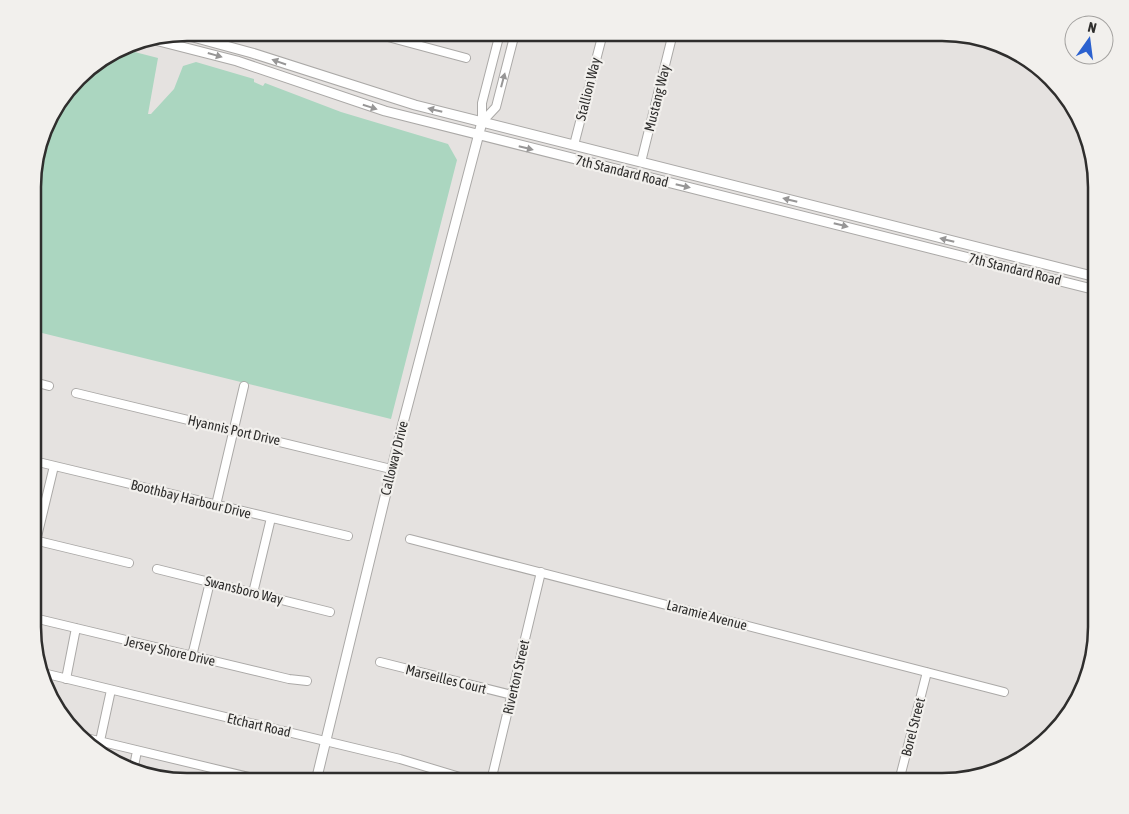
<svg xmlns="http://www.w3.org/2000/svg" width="1129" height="814" viewBox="0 0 1129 814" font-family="'Asap Condensed',sans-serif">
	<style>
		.green { fill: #abd6c0 }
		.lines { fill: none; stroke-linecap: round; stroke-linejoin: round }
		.minor-casing { stroke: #aba9a7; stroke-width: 10 }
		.major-casing { stroke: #aba9a7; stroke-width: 11 }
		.minor { stroke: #fff; stroke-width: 8 }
		.major { stroke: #fff; stroke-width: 9 }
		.oneway { fill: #979696 }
		.labels { text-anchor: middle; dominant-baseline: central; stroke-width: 4.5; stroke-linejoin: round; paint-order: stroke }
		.street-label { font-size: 14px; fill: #2f2e2d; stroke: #f2f0ed }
		.rim { fill: none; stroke: #2f2e2d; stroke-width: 2.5 }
	</style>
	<rect width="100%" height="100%" fill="#e5e2e0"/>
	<path class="green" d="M 123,49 L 158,58 L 148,114 L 151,114 L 174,89 L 183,66 L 196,62 L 254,79 L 254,82 L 263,86 L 265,83 L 341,112 L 448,144 L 457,160 L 391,419 L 34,331 L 34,167 L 53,110 L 86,71 Z"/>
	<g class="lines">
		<g class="minor-casing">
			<path id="minor" d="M 373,33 L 466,58
				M 482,122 L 496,107 L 515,33
				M 482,122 L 482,103 L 500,33
				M 574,145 L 603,33
				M 641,162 L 673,33
				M 34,382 L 49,386
				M 76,393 L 391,469
				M 34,461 L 348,536
				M 216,505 L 244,386
				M 410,539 L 1004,692
				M 34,540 L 129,563
				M 36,541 L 54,466
				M 157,569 L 330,612
				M 253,593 L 271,518
				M 34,618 L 289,679 L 307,681
				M 192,656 L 210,582
				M 380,662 L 512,695
				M 43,673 L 400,759 L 473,781
				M 66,679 L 76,628
				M 82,737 L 257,779
				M 100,741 L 111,690
				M 133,771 L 137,751
				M 491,781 L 541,572
				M 899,781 L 927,672"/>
		</g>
		<g class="major-casing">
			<path id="major" d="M 182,34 L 252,53 L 415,105 L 1096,277
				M 151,39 L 237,61 L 385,111 L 1096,290
				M 316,781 L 403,423 L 482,122"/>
		</g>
		<use href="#minor" class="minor"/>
		<use href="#major" class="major"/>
	</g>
	<defs><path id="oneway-solid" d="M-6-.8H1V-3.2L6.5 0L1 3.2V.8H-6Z" transform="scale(1.25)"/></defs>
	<g class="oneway">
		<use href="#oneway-solid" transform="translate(215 55) rotate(16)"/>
		<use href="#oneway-solid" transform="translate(279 62) rotate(-161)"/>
		<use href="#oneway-solid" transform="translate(503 80) rotate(-75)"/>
		<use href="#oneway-solid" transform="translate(370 107) rotate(17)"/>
		<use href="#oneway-solid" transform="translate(435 110) rotate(-166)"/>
		<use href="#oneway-solid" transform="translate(526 148) rotate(14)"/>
		<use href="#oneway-solid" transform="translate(683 186) rotate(13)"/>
		<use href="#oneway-solid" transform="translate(790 200) rotate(-166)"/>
		<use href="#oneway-solid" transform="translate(841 225) rotate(14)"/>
		<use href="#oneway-solid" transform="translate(947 240) rotate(-166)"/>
	</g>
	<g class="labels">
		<g class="street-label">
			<text transform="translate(588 89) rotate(-76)">Stallion Way</text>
			<text transform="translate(657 98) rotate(-76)">Mustang Way</text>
			<text transform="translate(622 171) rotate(14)">7th Standard Road</text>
			<text transform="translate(1015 269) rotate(14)">7th Standard Road</text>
			<text transform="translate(234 430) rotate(13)">Hyannis Port Drive</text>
			<text transform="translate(394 458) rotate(-76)">Calloway Drive</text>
			<text transform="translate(191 499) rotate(14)">Boothbay Harbour Drive</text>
			<text transform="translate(244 590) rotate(14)">Swansboro Way</text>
			<text transform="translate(707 615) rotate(15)">Laramie Avenue</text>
			<text transform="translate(170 651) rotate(13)">Jersey Shore Drive</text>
			<text transform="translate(516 677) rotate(-77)">Riverton Street</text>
			<text transform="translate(446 679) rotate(14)">Marseilles Court</text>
			<text transform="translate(259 725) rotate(13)">Etchart Road</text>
			<text transform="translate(913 727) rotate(-76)">Borel Street</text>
		</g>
	</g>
	<path d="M0 0H1129V814H0ZM187 41H942A146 146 0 0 1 1088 187V627A146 146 0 0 1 942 773H187A146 146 0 0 1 41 627V187A146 146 0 0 1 187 41Z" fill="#f2f0ed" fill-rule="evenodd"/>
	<path class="rim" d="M187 41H942A146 146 0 0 1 1088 187V627A146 146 0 0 1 942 773H187A146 146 0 0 1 41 627V187A146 146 0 0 1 187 41Z"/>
	<g transform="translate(1089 40) rotate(14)"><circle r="24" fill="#f2f0ed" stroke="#a4a2a0"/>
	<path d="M0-4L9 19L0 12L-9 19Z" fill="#2b61cf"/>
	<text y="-8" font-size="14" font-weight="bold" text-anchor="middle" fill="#2f2e2d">N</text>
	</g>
</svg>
